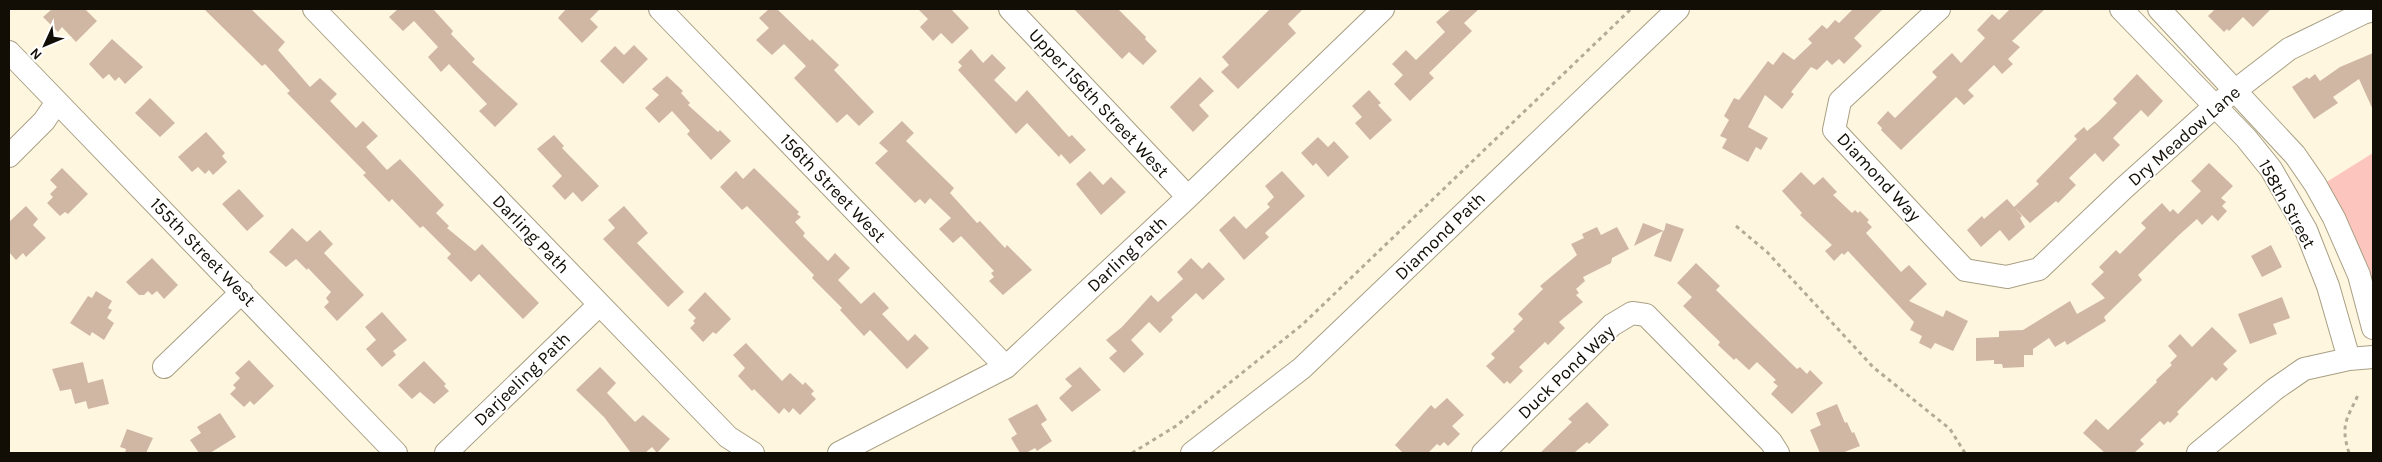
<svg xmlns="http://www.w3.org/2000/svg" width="2382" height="462" viewBox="0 0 2382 462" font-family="Karla,sans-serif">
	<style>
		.green { fill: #fcc6be }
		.building { fill: #d0b7a4 }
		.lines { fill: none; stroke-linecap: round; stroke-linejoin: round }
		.minor-casing { stroke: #a89f84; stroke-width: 24 }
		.path { stroke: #b2ab98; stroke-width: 3; stroke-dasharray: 4 4; stroke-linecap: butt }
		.minor { stroke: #fff; stroke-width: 22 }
		.labels { text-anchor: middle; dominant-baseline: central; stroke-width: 4; stroke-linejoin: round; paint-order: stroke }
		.street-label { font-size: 18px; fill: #120e05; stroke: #fff }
	</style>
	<rect width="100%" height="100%" fill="#fff6df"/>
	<path class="green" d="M 2373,153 L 2373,292 L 2325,183 Z"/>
	<path class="building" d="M 52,9 L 85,9 L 97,21 L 76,42 L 62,27 L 58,32 L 43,17 Z
		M 204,9 L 251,9 L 285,42 L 278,50 L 310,87 L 320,78 L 337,94 L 330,101 L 356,128 L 363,121 L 378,136 L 366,147 L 387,170 L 400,159 L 444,205 L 436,213 L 449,226 L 447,228 L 475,251 L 482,244 L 539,303 L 523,319 L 479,274 L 471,282 L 447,258 L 451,254 L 423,226 L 420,228 L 392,199 L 389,202 L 363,175 L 366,173 L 287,93 L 290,91 L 265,64 L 262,66 Z
		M 398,9 L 433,9 L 453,31 L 451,34 L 475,59 L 472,62 L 518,104 L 495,127 L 479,111 L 487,104 L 449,64 L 441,72 L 428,57 L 438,47 L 414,21 L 403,31 L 389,17 Z
		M 566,9 L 600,9 L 590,19 L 598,27 L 582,43 L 558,18 Z
		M 769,9 L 777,9 L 810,41 L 812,39 L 839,65 L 834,70 L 874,112 L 859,126 L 847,114 L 837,123 L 794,78 L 806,66 L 784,44 L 772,55 L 756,40 L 769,28 L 759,18 Z
		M 918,9 L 951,9 L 969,28 L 952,44 L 941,33 L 933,41 L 920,27 L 928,19 Z
		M 1074,9 L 1118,9 L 1146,37 L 1145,39 L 1157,51 L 1143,65 L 1129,52 L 1122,59 Z
		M 1270,9 L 1303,9 L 1288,24 L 1296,33 L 1238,89 L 1221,72 L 1229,65 L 1222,57 Z
		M 1451,9 L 1479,9 L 1464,23 L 1472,31 L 1429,73 L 1434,78 L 1410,101 L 1394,84 L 1403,75 L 1392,64 L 1406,50 L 1416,60 L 1445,32 L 1436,22 Z
		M 1853,9 L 1883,9 L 1854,38 L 1862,46 L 1844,64 L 1839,59 L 1832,65 L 1827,60 L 1817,70 L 1811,67 L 1791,92 L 1794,94 L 1782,109 L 1765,95 L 1748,127 L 1768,138 L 1761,150 L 1756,147 L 1748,162 L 1722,148 L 1727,139 L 1720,136 L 1729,120 L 1724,116 L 1734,98 L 1739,100 L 1768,61 L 1773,65 L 1783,52 L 1794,60 L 1812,43 L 1808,39 L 1822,25 L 1827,29 L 1835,20 L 1839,23 Z
		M 2010,9 L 2045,9 L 2012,41 L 2020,47 L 2008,59 L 2013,64 L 2002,74 L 1994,65 L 1968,90 L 1974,96 L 1964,105 L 1956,97 L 1901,150 L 1881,130 L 1882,128 L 1877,123 L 1888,111 L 1895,118 L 1937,77 L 1932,72 L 1952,53 L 1961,63 L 1985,38 L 1977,30 L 1992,14 L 1999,20 Z
		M 2215,9 L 2271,9 L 2253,27 L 2243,17 L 2229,31 L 2227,29 L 2224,32 L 2208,16 Z
		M 112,39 L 143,67 L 125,84 L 119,77 L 115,81 L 109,74 L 103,79 L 89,64 Z
		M 634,45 L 648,59 L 623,84 L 600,61 L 615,46 L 624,55 Z
		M 971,49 L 983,63 L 992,54 L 1006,68 L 994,80 L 1016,102 L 1027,90 L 1069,137 L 1072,135 L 1086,150 L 1070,164 L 1061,154 L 1059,157 L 1027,123 L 1016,134 L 958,70 L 962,66 L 958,62 Z
		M 2373,53 L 2373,110 L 2359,79 L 2333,97 L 2338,103 L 2314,119 L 2292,87 L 2307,77 L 2309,79 L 2315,74 L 2320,81 L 2340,67 Z
		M 2137,74 L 2163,101 L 2148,117 L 2141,110 L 2113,138 L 2120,145 L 2103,162 L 2095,153 L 2069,178 L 2076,185 L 2058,203 L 2056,201 L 2030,223 L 2014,207 L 2039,184 L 2036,181 L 2077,139 L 2074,136 L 2084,127 L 2087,131 L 2098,122 L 2117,103 L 2113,99 Z
		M 667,76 L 683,91 L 681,93 L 690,103 L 688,105 L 718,132 L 720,130 L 731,141 L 711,160 L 687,134 L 690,131 L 672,111 L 659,123 L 645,108 L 659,95 L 652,89 Z
		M 1200,77 L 1214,91 L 1199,105 L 1209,116 L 1193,132 L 1170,107 Z
		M 1369,90 L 1381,103 L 1378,105 L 1392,120 L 1370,140 L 1355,123 L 1362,117 L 1352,106 Z
		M 150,98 L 175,123 L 160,137 L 135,113 Z
		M 902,121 L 914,133 L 906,141 L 954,188 L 950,193 L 977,223 L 980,221 L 1005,248 L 1007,245 L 1032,270 L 1003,295 L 989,281 L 994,277 L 991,273 L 994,271 L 961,236 L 953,243 L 939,229 L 951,218 L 930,198 L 925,204 L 920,199 L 915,203 L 875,163 L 888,151 L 879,143 Z
		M 206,132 L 225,153 L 222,156 L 227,162 L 213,175 L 209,170 L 205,174 L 198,167 L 192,172 L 178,157 Z
		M 554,135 L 564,146 L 562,148 L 599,186 L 582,202 L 573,192 L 565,200 L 552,186 L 562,176 L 537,149 Z
		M 1318,137 L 1328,147 L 1334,141 L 1349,157 L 1328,177 L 1316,163 L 1313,166 L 1301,153 Z
		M 2209,163 L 2233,186 L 2221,198 L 2226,202 L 2222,206 L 2227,211 L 2218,221 L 2212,215 L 2202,225 L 2197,219 L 2179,235 L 2138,275 L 2142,280 L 2104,317 L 2106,321 L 2067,345 L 2065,341 L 2055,347 L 2049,338 L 2033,349 L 2033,355 L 2024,355 L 2024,367 L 2003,368 L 2002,364 L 1994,364 L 1994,360 L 1976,361 L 1976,338 L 1999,337 L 1999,331 L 2023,330 L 2070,301 L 2077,314 L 2105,298 L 2091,284 L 2104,272 L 2099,267 L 2116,250 L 2120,254 L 2146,228 L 2141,223 L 2162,203 L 2170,212 L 2173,209 L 2178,214 L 2201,191 L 2191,181 Z
		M 62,168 L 88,194 L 68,214 L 65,212 L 60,216 L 47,203 L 53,197 L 50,194 L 57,187 L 50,180 Z
		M 754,168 L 799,212 L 797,214 L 801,217 L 795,222 L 805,233 L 803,236 L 828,261 L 835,253 L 850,268 L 838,280 L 861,304 L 874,292 L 889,308 L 882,314 L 908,341 L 915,334 L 929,348 L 907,369 L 870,330 L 864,336 L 840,310 L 842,308 L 812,278 L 814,275 L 747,206 L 742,210 L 720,187 L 736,171 L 743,179 Z
		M 1090,171 L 1103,185 L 1111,177 L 1126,192 L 1101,215 L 1076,184 Z
		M 1282,171 L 1305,196 L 1265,233 L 1269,237 L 1244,260 L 1219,230 L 1234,216 L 1246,229 L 1270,207 L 1267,204 L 1274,197 L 1265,186 Z
		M 1801,172 L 1814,185 L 1823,177 L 1837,192 L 1833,195 L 1852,213 L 1855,210 L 1858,213 L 1860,211 L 1869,220 L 1867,222 L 1872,227 L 1866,233 L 1901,272 L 1909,265 L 1927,284 L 1909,301 L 1943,317 L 1946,310 L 1968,321 L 1953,351 L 1935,343 L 1931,349 L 1919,343 L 1922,336 L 1910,330 L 1914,322 L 1848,251 L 1844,255 L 1842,253 L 1834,261 L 1825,251 L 1832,245 L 1800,215 L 1802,213 L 1782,191 Z
		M 239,189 L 264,216 L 247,231 L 222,204 Z
		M 2007,199 L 2022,216 L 2020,218 L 2025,227 L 2009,241 L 2000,230 L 1981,247 L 1967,230 L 1982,216 L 1984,219 Z
		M 26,206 L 38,219 L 33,225 L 46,238 L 26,257 L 23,253 L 16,260 L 9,252 L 9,222 Z
		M 624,206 L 648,233 L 637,243 L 684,292 L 668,307 L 603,239 L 615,228 L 608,220 Z
		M 1643,223 L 1664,231 L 1666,223 L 1684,229 L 1671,262 L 1654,256 L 1663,231 L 1634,246 Z
		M 1597,227 L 1601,235 L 1617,227 L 1629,249 L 1612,258 L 1611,263 L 1583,277 L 1585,281 L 1576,289 L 1579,293 L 1576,295 L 1583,302 L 1559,322 L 1565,328 L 1548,345 L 1545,342 L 1519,367 L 1523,371 L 1510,384 L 1507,381 L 1504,384 L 1486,366 L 1495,358 L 1491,354 L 1515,331 L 1513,329 L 1523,319 L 1518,314 L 1543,289 L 1540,286 L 1577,255 L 1571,244 L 1584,238 L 1582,234 Z
		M 292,228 L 307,242 L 320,230 L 333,244 L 324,253 L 364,295 L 337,321 L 324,307 L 329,302 L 326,298 L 331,292 L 308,268 L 307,270 L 296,259 L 286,267 L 269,252 Z
		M 2271,245 L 2282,267 L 2262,277 L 2251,256 Z
		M 152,258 L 178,285 L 164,299 L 157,291 L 152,295 L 148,291 L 144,295 L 139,295 L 126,282 Z
		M 1191,258 L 1202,269 L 1209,262 L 1225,279 L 1203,300 L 1196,293 L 1171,317 L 1173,320 L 1160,333 L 1149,322 L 1131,340 L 1144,354 L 1124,373 L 1109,358 L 1117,351 L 1106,340 L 1122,327 L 1151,295 L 1158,302 L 1183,279 L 1177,272 Z
		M 1696,263 L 1720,286 L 1716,290 L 1797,369 L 1800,367 L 1807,374 L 1810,370 L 1823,383 L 1792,414 L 1771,394 L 1778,386 L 1773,382 L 1776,380 L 1757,362 L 1749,370 L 1736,358 L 1734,360 L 1718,345 L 1720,342 L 1683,306 L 1692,297 L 1677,283 Z
		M 96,291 L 112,301 L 108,308 L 112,310 L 107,318 L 114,323 L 104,340 L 92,332 L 90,336 L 70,323 L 88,296 L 92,298 Z
		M 705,292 L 731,319 L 716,334 L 713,332 L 703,342 L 690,328 L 695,323 L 693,321 L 696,318 L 688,310 Z
		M 2282,297 L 2290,318 L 2273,324 L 2277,334 L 2250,344 L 2238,314 Z
		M 382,312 L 407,340 L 393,351 L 396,355 L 382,367 L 366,349 L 376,340 L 365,327 Z
		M 2212,327 L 2237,351 L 2223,364 L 2228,369 L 2216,381 L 2212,377 L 2177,412 L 2179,414 L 2170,423 L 2168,421 L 2164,425 L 2160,421 L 2140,440 L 2144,444 L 2134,453 L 2105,453 L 2083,433 L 2096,419 L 2108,430 L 2157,382 L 2156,380 L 2172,365 L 2170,363 L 2177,356 L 2168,346 L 2180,334 L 2192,347 Z
		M 746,343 L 782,381 L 790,373 L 803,385 L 805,382 L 814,391 L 811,394 L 816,399 L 800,415 L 793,408 L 789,413 L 784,408 L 779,414 L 754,389 L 752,391 L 738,376 L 745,368 L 733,355 Z
		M 249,360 L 274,386 L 254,405 L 250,401 L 244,407 L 230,394 L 236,388 L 233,385 L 240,378 L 235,373 Z
		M 424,361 L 446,384 L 444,386 L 449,391 L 434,404 L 420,392 L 412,399 L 398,385 Z
		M 83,362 L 88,383 L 103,379 L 109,404 L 88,409 L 86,401 L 75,404 L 71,389 L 60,391 L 52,369 Z
		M 600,367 L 616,383 L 607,393 L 635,422 L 643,415 L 670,439 L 657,453 L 652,447 L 645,453 L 631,453 L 604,417 L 576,390 Z
		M 1080,367 L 1101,390 L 1072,412 L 1059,398 L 1072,386 L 1065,379 Z
		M 1447,398 L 1464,415 L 1452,426 L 1460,434 L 1448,446 L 1444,442 L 1440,446 L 1437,444 L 1428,453 L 1403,453 L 1395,445 L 1431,405 L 1435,409 Z
		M 1587,402 L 1609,425 L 1589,444 L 1587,442 L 1574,453 L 1540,453 L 1572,422 L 1568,419 Z
		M 1037,404 L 1047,420 L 1041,424 L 1052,441 L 1037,451 L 1035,448 L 1026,453 L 1020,453 L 1011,438 L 1017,434 L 1008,419 Z
		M 1837,404 L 1845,423 L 1847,422 L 1852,433 L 1854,432 L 1860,446 L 1842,453 L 1820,453 L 1810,430 L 1821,425 L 1816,413 Z
		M 220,413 L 236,437 L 210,453 L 199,453 L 190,440 L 201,433 L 197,427 Z
		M 127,429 L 153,438 L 146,453 L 125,453 L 126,449 L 120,447 Z"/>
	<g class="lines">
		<g class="minor-casing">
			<path id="minor" d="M 314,9 L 728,437 L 753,453
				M 660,9 L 1006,367
				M 1010,9 L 1188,197
				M 1939,9 L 1840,101 L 1834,130 L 1965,270 L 2007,277 L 2039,269 L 2124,188 L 2215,106 L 2289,49 L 2363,13 L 2373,10
				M 2121,9 L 2246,138 L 2271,169 L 2306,230 L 2328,286 L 2349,359
				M 2159,9 L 2295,155 L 2315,184 L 2334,218 L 2359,275 L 2373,328
				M 9,52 L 396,453
				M 9,156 L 44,121 L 57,102
				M 164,367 L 242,292
				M 446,453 L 599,305
				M 839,453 L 1006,367 L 1188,197 L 1383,9
				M 1192,453 L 1302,368 L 1678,9
				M 1483,453 L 1612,325 L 1632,313 L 1646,315 L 1771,442 L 1778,453
				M 2198,453 L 2275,389 L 2304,369 L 2349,359 L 2373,357"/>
		</g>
		<path class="path" d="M 1736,226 L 1767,252 L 1873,367 L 1950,429 L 1965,453
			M 1132,453 L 1176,426 L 1303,324 L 1631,9
			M 2349,453 C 2340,424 2347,419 2359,393"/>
		<use href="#minor" class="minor"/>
	</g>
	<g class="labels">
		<g class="street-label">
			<text transform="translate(1099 103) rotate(47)">Upper 156th Street West</text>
			<text transform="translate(2184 136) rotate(-41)">Dry Meadow Lane</text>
			<text transform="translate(1879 177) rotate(47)">Diamond Way</text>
			<text transform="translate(833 188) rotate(46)">156th Street West</text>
			<text transform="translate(2287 204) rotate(61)">158th Street</text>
			<text transform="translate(531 234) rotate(46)">Darling Path</text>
			<text transform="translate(1440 236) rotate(-44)">Diamond Path</text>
			<text transform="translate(203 252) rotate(46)">155th Street West</text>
			<text transform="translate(1127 254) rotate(-43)">Darling Path</text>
			<text transform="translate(1566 372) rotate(-44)">Duck Pond Way</text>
			<text transform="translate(522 379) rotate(-44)">Darjeeling Path</text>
		</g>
	</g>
	<rect width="2382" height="462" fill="none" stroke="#120e05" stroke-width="20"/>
	<g transform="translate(45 45) rotate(226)" stroke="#ffffff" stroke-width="4" paint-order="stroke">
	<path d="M0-4L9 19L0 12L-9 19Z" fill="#120e05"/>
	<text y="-8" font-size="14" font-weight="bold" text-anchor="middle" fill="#120e05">N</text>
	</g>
</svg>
